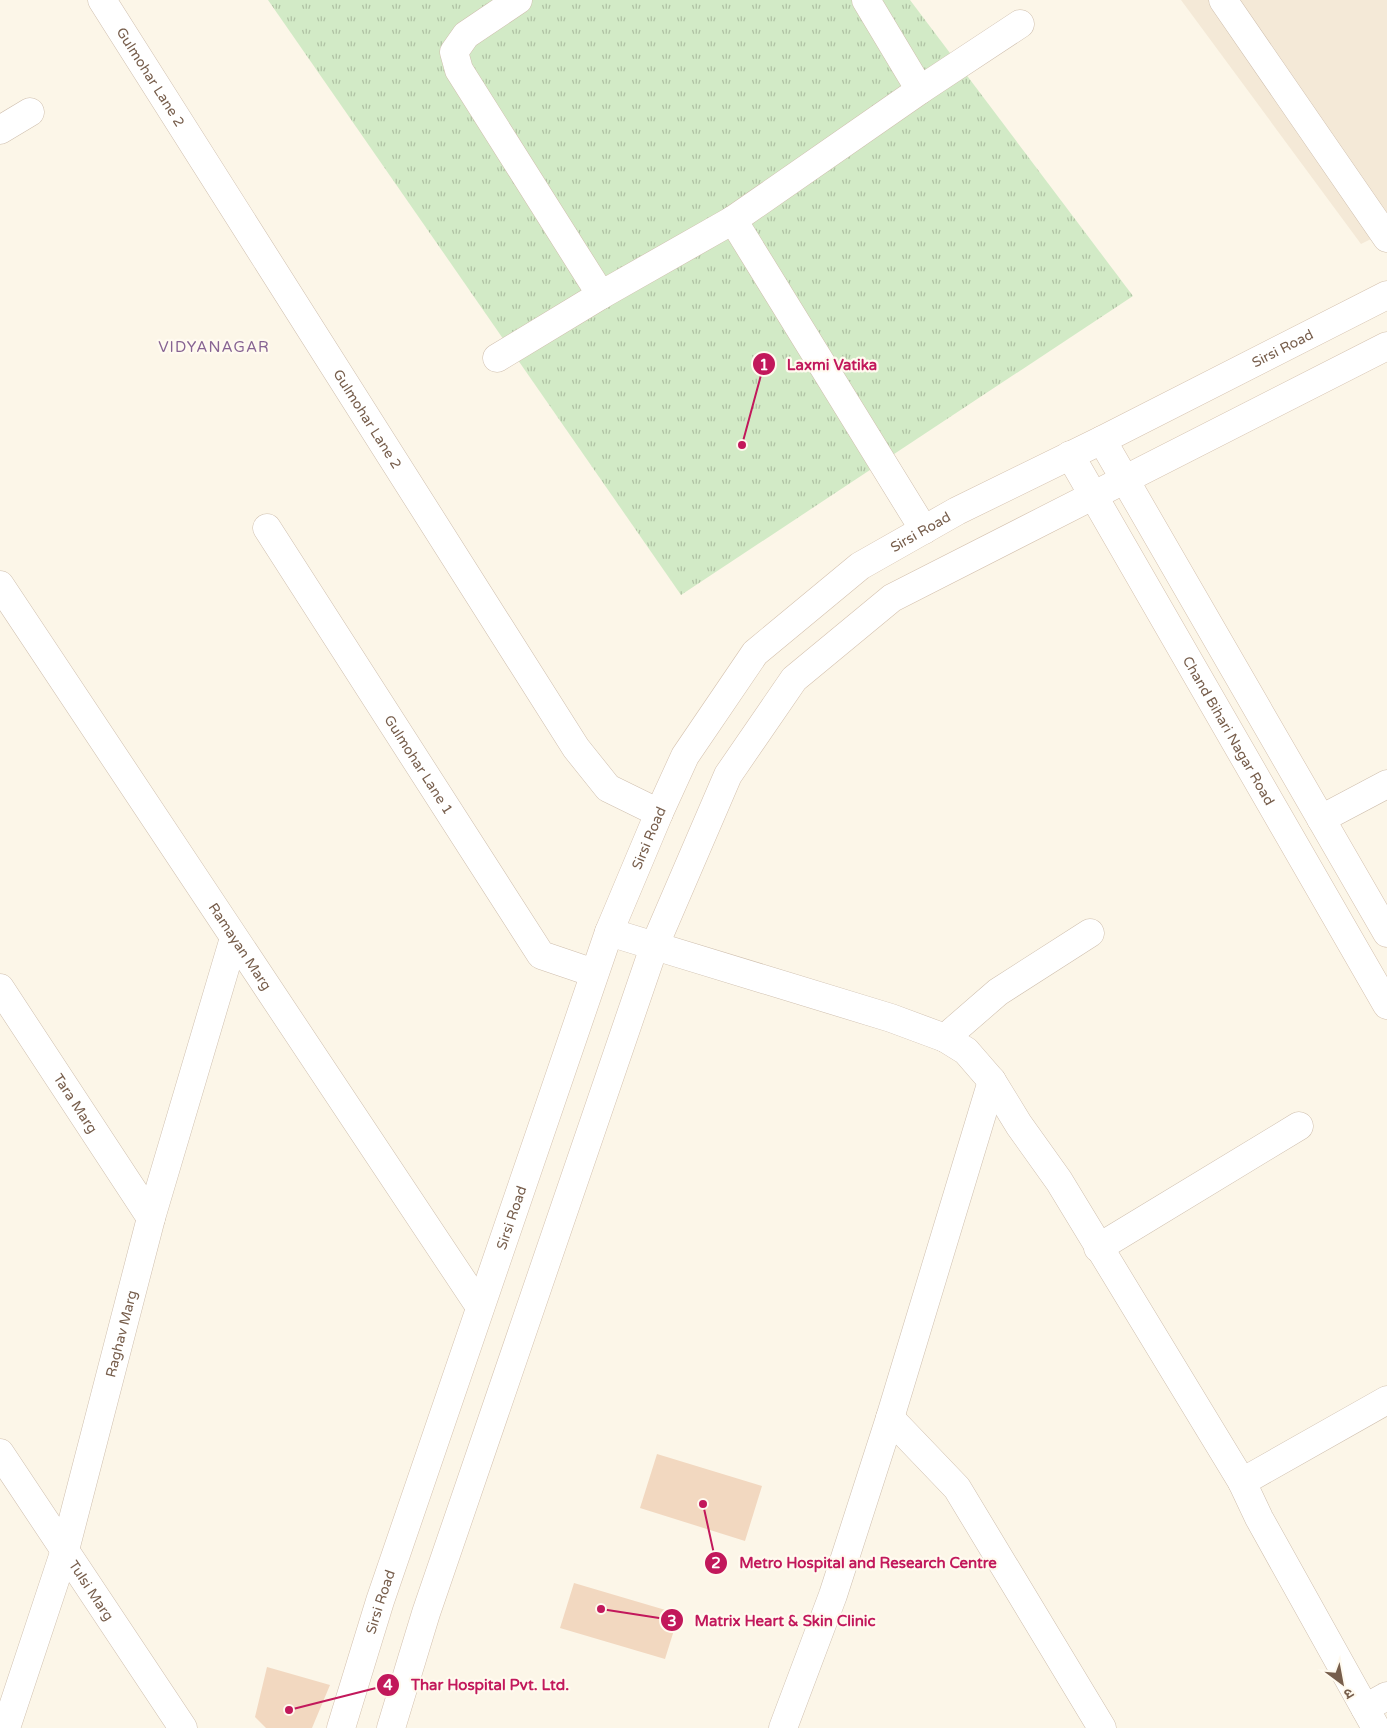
<svg xmlns="http://www.w3.org/2000/svg" width="1387" height="1728" viewBox="0 0 1387 1728" font-family="'Varela Round','Noto Sans Devanagari',sans-serif">
	<style>
		.residential { fill: #f4e9d7 }
		.grass { fill: url(#grass-tufts) }
		.building { fill: #f2d8c0 }
		.lines { fill: none; stroke-linecap: round; stroke-linejoin: round }
		.street-casing { stroke: #cfbfae; stroke-width: 29 }
		.secondary-casing { stroke: #d4c1ae; stroke-width: 29 }
		.street { stroke: #fff; stroke-width: 28 }
		.secondary { stroke: #fff; stroke-width: 28 }
		.labels { text-anchor: middle; dominant-baseline: central; stroke-width: 4.5; stroke-linejoin: round; paint-order: stroke }
		.street-label { font-size: 14px; fill: #775e4c; stroke: #fffaef }
		.neighbourhood-label { font-size: 15px; letter-spacing: 1px; fill: #876493; stroke: #fffaef }
		.leader { fill: none; stroke: #c2185b; stroke-width: 2 }
		.callout-dot { fill: #c2185b; stroke: #fffaef; stroke-width: 2 }
		.mark-label { font-size: 15px; text-anchor: middle; font-weight: bold; fill: #fff }
		.callout-label { font-size: 15px; text-anchor: middle; font-weight: bold; fill: #c2185b; stroke: #fffaef; stroke-width: 4.5; stroke-linejoin: round; paint-order: stroke }
	</style>
	<defs>
		<pattern id="grass-tufts" width="24" height="20" patternUnits="userSpaceOnUse" patternTransform="scale(1.25)"><rect width="24" height="20" fill="#d2eac6"/><path d="M3 7l-1-3M5 7V3M7 7l1-3M15 17l-1-3M17 17v-4M19 17l1-3" fill="none" stroke="#afc1a3"/></pattern>
	</defs>
	<rect width="100%" height="100%" fill="#fcf6e8"/>
	<path class="residential" d="M 1181,0 L 1387,0 L 1387,231 L 1361,244 Z"/>
	<path class="grass" d="M 268,0 L 910,0 L 1133,296 L 681,595 Z"/>
	<path class="building" d="M 657,1454 L 762,1486 L 745,1541 L 640,1508 Z
		M 574,1583 L 679,1614 L 665,1659 L 560,1628 Z
		M 267,1667 L 330,1685 L 312,1728 L 266,1728 L 255,1717 Z"/>
	<g class="lines">
		<g class="street-casing">
			<g id="street">
				<path id="s1" d="M 102,0 L 576,748 L 608,788 L 659,813"/>
				<path d="M 518,0 L 466,35 L 454,52 L 459,70 L 601,295 L 733,220 L 920,90 L 866,0"/>
				<path d="M 1223,0 L 1387,238"/>
				<path d="M 920,90 L 1020,24"/>
				<path d="M 0,130 L 30,112"/>
				<path d="M 733,220 L 924,530"/>
				<path d="M 497,358 L 601,295"/>
				<path id="s2" d="M 267,528 L 541,955 L 594,973"/>
				<path id="s3" d="M 0,585 L 480,1307"/>
				<path d="M 1321,819 L 1387,784"/>
				<path d="M 609,932 L 891,1018 L 945,1038 L 966,1051 L 992,1081 L 1019,1125 L 1059,1181 L 1242,1482 L 1259,1518 L 1376,1728"/>
				<path id="s4" d="M 0,988 L 151,1218"/>
				<path d="M 945,1038 L 998,992 L 1090,933"/>
				<path d="M 1098,1248 L 1299,1126"/>
				<path d="M 890,1418 L 957,1488 L 1102,1728"/>
				<path id="s5" d="M 0,1453 L 183,1728"/>
				<path d="M 1242,1482 L 1387,1400"/>
				<path d="M 1365,1708 L 1387,1696"/>
				<path id="s6" d="M 6,1728 L 65,1550 L 151,1218 L 234,938"/>
				<path d="M 783,1728 L 833,1595 L 890,1418 L 992,1081"/>
			</g>
		</g>
		<g class="secondary-casing">
			<g id="secondary">
				<path d="M 1102,440 L 1387,933"/>
				<path id="s7" d="M 1070,455 L 1387,1005"/>
				<path id="s8" d="M 341,1728 L 380,1601 L 609,932 L 659,813 L 685,756 L 755,653 L 860,566 L 957,511 L 1102,440 L 1387,295"/>
				<path d="M 391,1728 L 426,1613 L 654,947 L 728,775 L 794,679 L 892,598 L 1387,346"/>
			</g>
		</g>
		<use href="#street" class="street"/>
		<use href="#secondary" class="secondary"/>
	</g>
	<g class="labels">
		<g class="street-label">
			<text stroke="none"><textPath href="#s1" startOffset="91">Gulmohar Lane 2</textPath></text>
			<text stroke="none"><textPath href="#s8" startOffset="1768">Sirsi Road</textPath></text>
			<text stroke="none"><textPath href="#s1" startOffset="496">Gulmohar Lane 2</textPath></text>
			<text stroke="none"><textPath href="#s8" startOffset="1362">Sirsi Road</textPath></text>
			<text stroke="none"><textPath href="#s7" startOffset="318">Chand Bihari Nagar Road</textPath></text>
			<text stroke="none"><textPath href="#s2" startOffset="281">Gulmohar Lane 1</textPath></text>
			<text stroke="none"><textPath href="#s8" startOffset="942">Sirsi Road</textPath></text>
			<text stroke="none"><textPath href="#s3" startOffset="434">Ramayan Marg</textPath></text>
			<text stroke="none"><textPath href="#s4" startOffset="138">Tara Marg</textPath></text>
			<text stroke="none"><textPath href="#s8" startOffset="538">Sirsi Road</textPath></text>
			<text stroke="none"><textPath href="#s6" startOffset="411">Raghav Marg</textPath></text>
			<text stroke="none"><textPath href="#s5" startOffset="165">Tulsi Marg</textPath></text>
			<text stroke="none"><textPath href="#s8" startOffset="132">Sirsi Road</textPath></text>
		</g>
		<g class="neighbourhood-label">
			<text x="214" y="347">VIDYANAGAR</text>
		</g>
	</g>
	<path class="leader" d="M742 445L764 364M703 1504L716 1563M601 1609L672 1620M289 1710L388 1685"/>
	<g class="callout-dot">
		<circle cx="742" cy="445" r="5"/>
		<circle cx="703" cy="1504" r="5"/>
		<circle cx="601" cy="1609" r="5"/>
		<circle cx="289" cy="1710" r="5"/>
		<circle cx="764" cy="364" r="12"/>
		<circle cx="716" cy="1563" r="12"/>
		<circle cx="672" cy="1620" r="12"/>
		<circle cx="388" cy="1685" r="12"/>
	</g>
	<g class="mark-label">
		<text x="764" y="370">1</text>
		<text x="716" y="1568">2</text>
		<text x="672" y="1626">3</text>
		<text x="388" y="1690">4</text>
	</g>
	<g class="callout-label">
		<text x="832" y="370">Laxmi Vatika</text>
		<text x="868" y="1568">Metro Hospital and Research Centre</text>
		<text x="785" y="1626">Matrix Heart &amp; Skin Clinic</text>
		<text x="490" y="1690">Thar Hospital Pvt. Ltd.</text>
	</g>
	<g transform="translate(1342 1683) rotate(148)" stroke="#fffaef" stroke-width="4" paint-order="stroke">
	<path d="M0-4L9 19L0 12L-9 19Z" fill="#775e4c"/>
	<text y="-8" font-size="14" font-weight="bold" text-anchor="middle" fill="#775e4c">उ</text>
	</g>
</svg>
